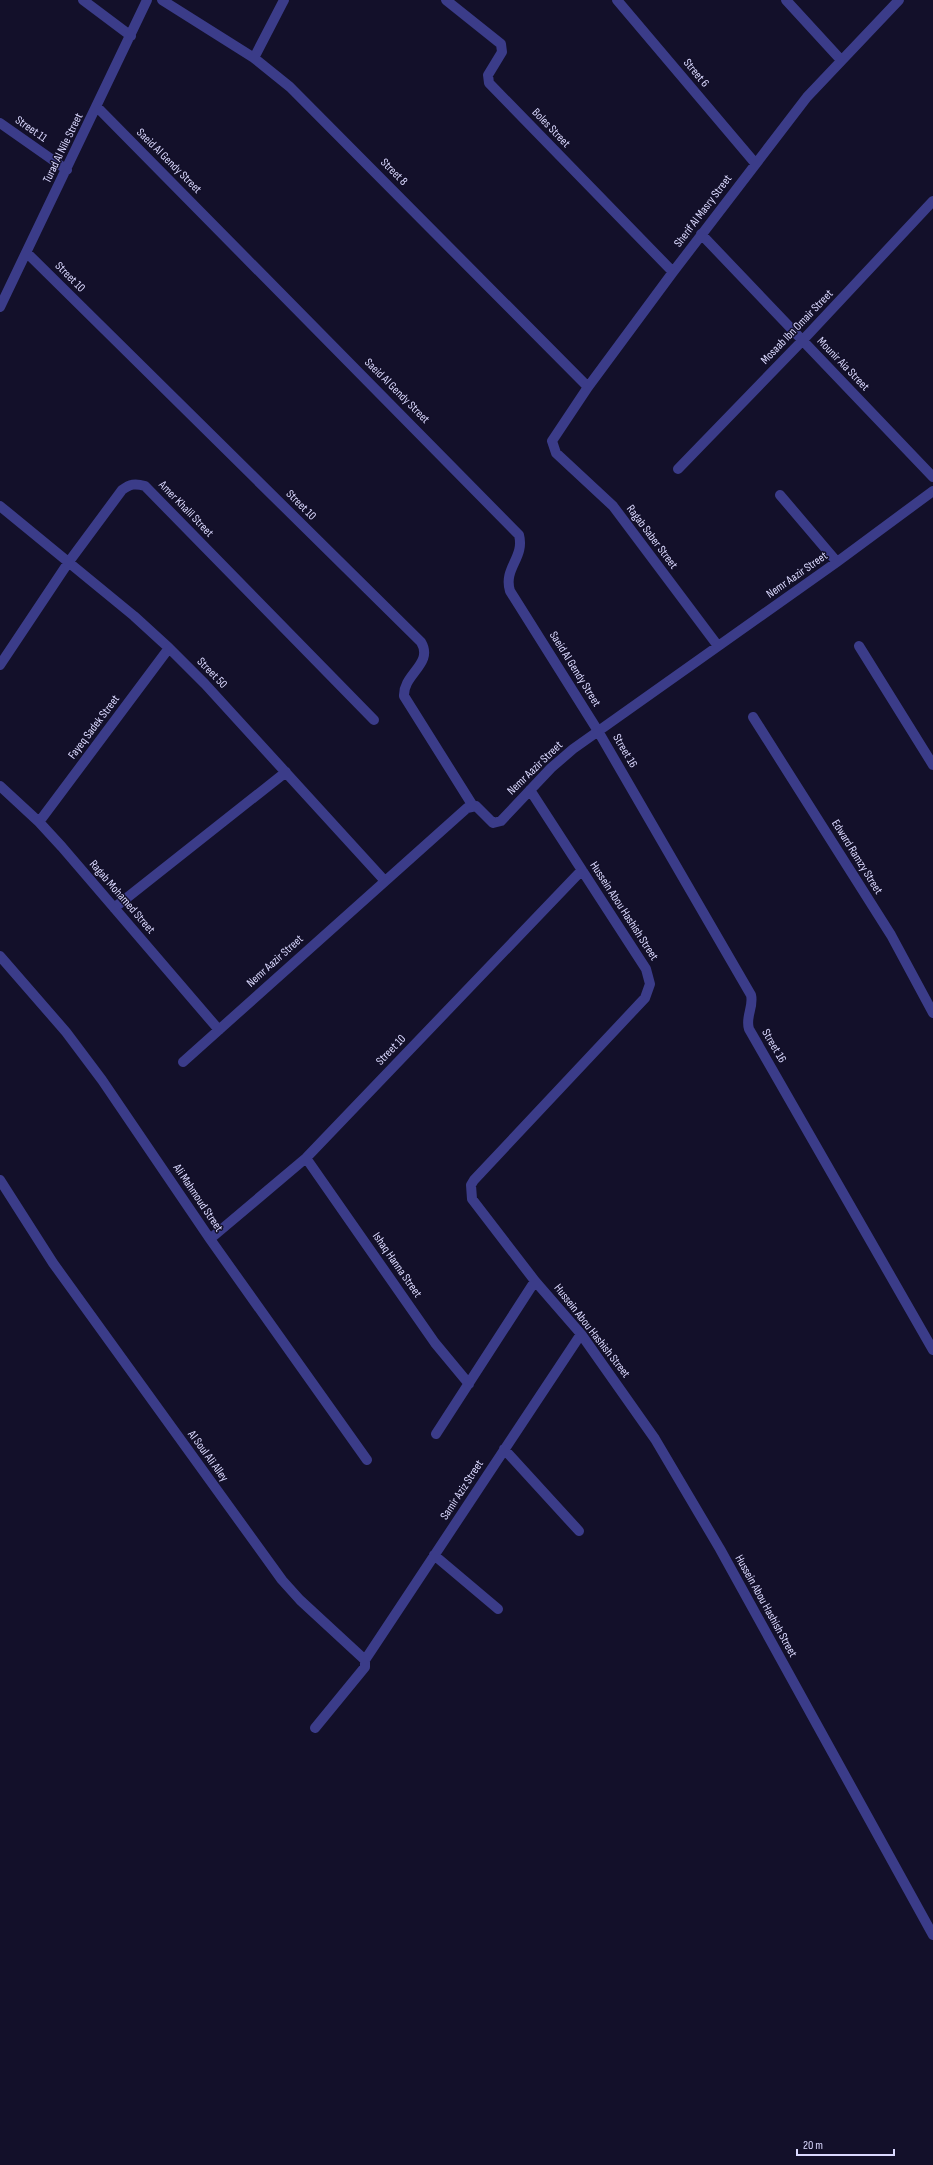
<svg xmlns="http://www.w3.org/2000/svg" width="933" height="2165" viewBox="0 0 933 2165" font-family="'Sofia Sans Condensed',sans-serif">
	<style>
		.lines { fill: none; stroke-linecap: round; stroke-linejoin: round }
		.minor { stroke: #3b3c89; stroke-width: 10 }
		.labels { text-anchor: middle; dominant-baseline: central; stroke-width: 3; stroke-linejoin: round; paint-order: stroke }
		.street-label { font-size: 12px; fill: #dbd9ff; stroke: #13102a }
	</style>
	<rect width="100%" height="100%" fill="#13102a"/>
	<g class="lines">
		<path class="minor" d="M 83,0 L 131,36
			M 162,0 L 254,58 L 290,87 L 588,387
			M 446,0 L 501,44 L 502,52 L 488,75 L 489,83 L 673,272
			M 617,0 L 755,163
			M 786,0 L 841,60
			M 254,58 L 284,0
			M 97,107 L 519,535 C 525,558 503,568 510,591 L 598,731 L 751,995 C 754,1007 745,1017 749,1029 L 933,1350
			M 0,123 L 67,170
			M 701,234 L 933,477
			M 27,253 L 421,642 C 434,664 403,674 404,696 L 473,806
			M 0,307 L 147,0
			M 678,469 L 802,341 L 933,201
			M 780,495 L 837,562
			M 0,506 L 134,616 L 169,648 L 205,684 L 384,880
			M 718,646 L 613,506 L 556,453 L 552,441 L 588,387 L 673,272 L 807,97 L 899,0
			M 859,646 L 933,765
			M 0,665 L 68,563 L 122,490 C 130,484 135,483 145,486 L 374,720
			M 753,717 L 891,935 L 933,1013
			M 0,786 L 39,822 L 62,847 L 219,1030
			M 530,790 L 646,969 L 650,984 L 645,998 L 474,1180 L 471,1185 L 472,1199 L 535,1281 L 581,1334 L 655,1439 L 720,1549 L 933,1935
			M 39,822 L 169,648
			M 114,908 L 286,772
			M 0,956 L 66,1032 L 102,1080 L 210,1239 L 367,1460
			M 183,1062 L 467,808 L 476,806 L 493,823 L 501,821 L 551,768 L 573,749 L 837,562 L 933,491
			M 306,1158 L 435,1343 L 469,1384
			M 0,1180 L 53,1263 L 282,1580 L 300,1600 L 365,1660 L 365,1667 L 315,1728
			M 210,1239 L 306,1158 L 582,870
			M 436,1434 L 535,1281
			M 504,1449 L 579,1531
			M 434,1555 L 498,1609
			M 365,1660 L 581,1334"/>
	</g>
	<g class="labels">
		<g class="street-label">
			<text transform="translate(696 73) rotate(50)">Street 6</text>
			<text transform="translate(551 128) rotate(46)">Boles Street</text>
			<text transform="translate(31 129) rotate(35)">Street 11</text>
			<text transform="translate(63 148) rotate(-64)">Turad Al Nile Street</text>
			<text transform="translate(169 161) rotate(45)">Saeid Al Gendy Street</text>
			<text transform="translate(394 172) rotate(45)">Street 8</text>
			<text transform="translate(703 211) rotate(-53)">Sherif Al Masry Street</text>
			<text transform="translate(70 277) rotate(45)">Street 10</text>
			<text transform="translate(797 327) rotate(-46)">Mosaab Ibn Omair Street</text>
			<text transform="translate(843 364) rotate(46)">Mounir Aia Street</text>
			<text transform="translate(397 391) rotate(45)">Saeid Al Gendy Street</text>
			<text transform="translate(301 505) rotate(45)">Street 10</text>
			<text transform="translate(186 509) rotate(46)">Amer Khalil Street</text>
			<text transform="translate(652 537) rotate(53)">Ragab Saber Street</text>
			<text transform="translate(797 575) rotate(-35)">Nemr Aazir Street</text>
			<text transform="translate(575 669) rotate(58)">Saeid Al Gendy Street</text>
			<text transform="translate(212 673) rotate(46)">Street 50</text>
			<text transform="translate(94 727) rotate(-53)">Fayeq Sadek Street</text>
			<text transform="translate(625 751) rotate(60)">Street 16</text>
			<text transform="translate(535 768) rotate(-44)">Nemr Aazir Street</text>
			<text transform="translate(857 857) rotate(58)">Edward Ramzy Street</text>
			<text transform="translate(122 897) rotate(49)">Ragab Mohamed Street</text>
			<text transform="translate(624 911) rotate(57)">Hussein Abou Hashish Street</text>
			<text transform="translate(275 961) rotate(-42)">Nemr Aazir Street</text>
			<text transform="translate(774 1046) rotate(60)">Street 16</text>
			<text transform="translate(391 1050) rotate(-46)">Street 10</text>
			<text transform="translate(198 1198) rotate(56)">Ali Mahmoud Street</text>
			<text transform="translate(397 1265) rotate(55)">Ishaq Hanna Street</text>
			<text transform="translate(592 1331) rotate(52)">Hussein Abou Hashish Street</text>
			<text transform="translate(208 1456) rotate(54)">Al Soul Ali Alley</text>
			<text transform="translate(462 1490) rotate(-57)">Samir Aziz Street</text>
			<text transform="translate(766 1606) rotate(61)">Hussein Abou Hashish Street</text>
		</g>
	</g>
	<path d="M797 2149v6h97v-6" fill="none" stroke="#dbd9ff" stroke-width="2"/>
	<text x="803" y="2149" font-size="12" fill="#dbd9ff" stroke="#13102a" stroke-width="3" paint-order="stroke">20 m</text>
</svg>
